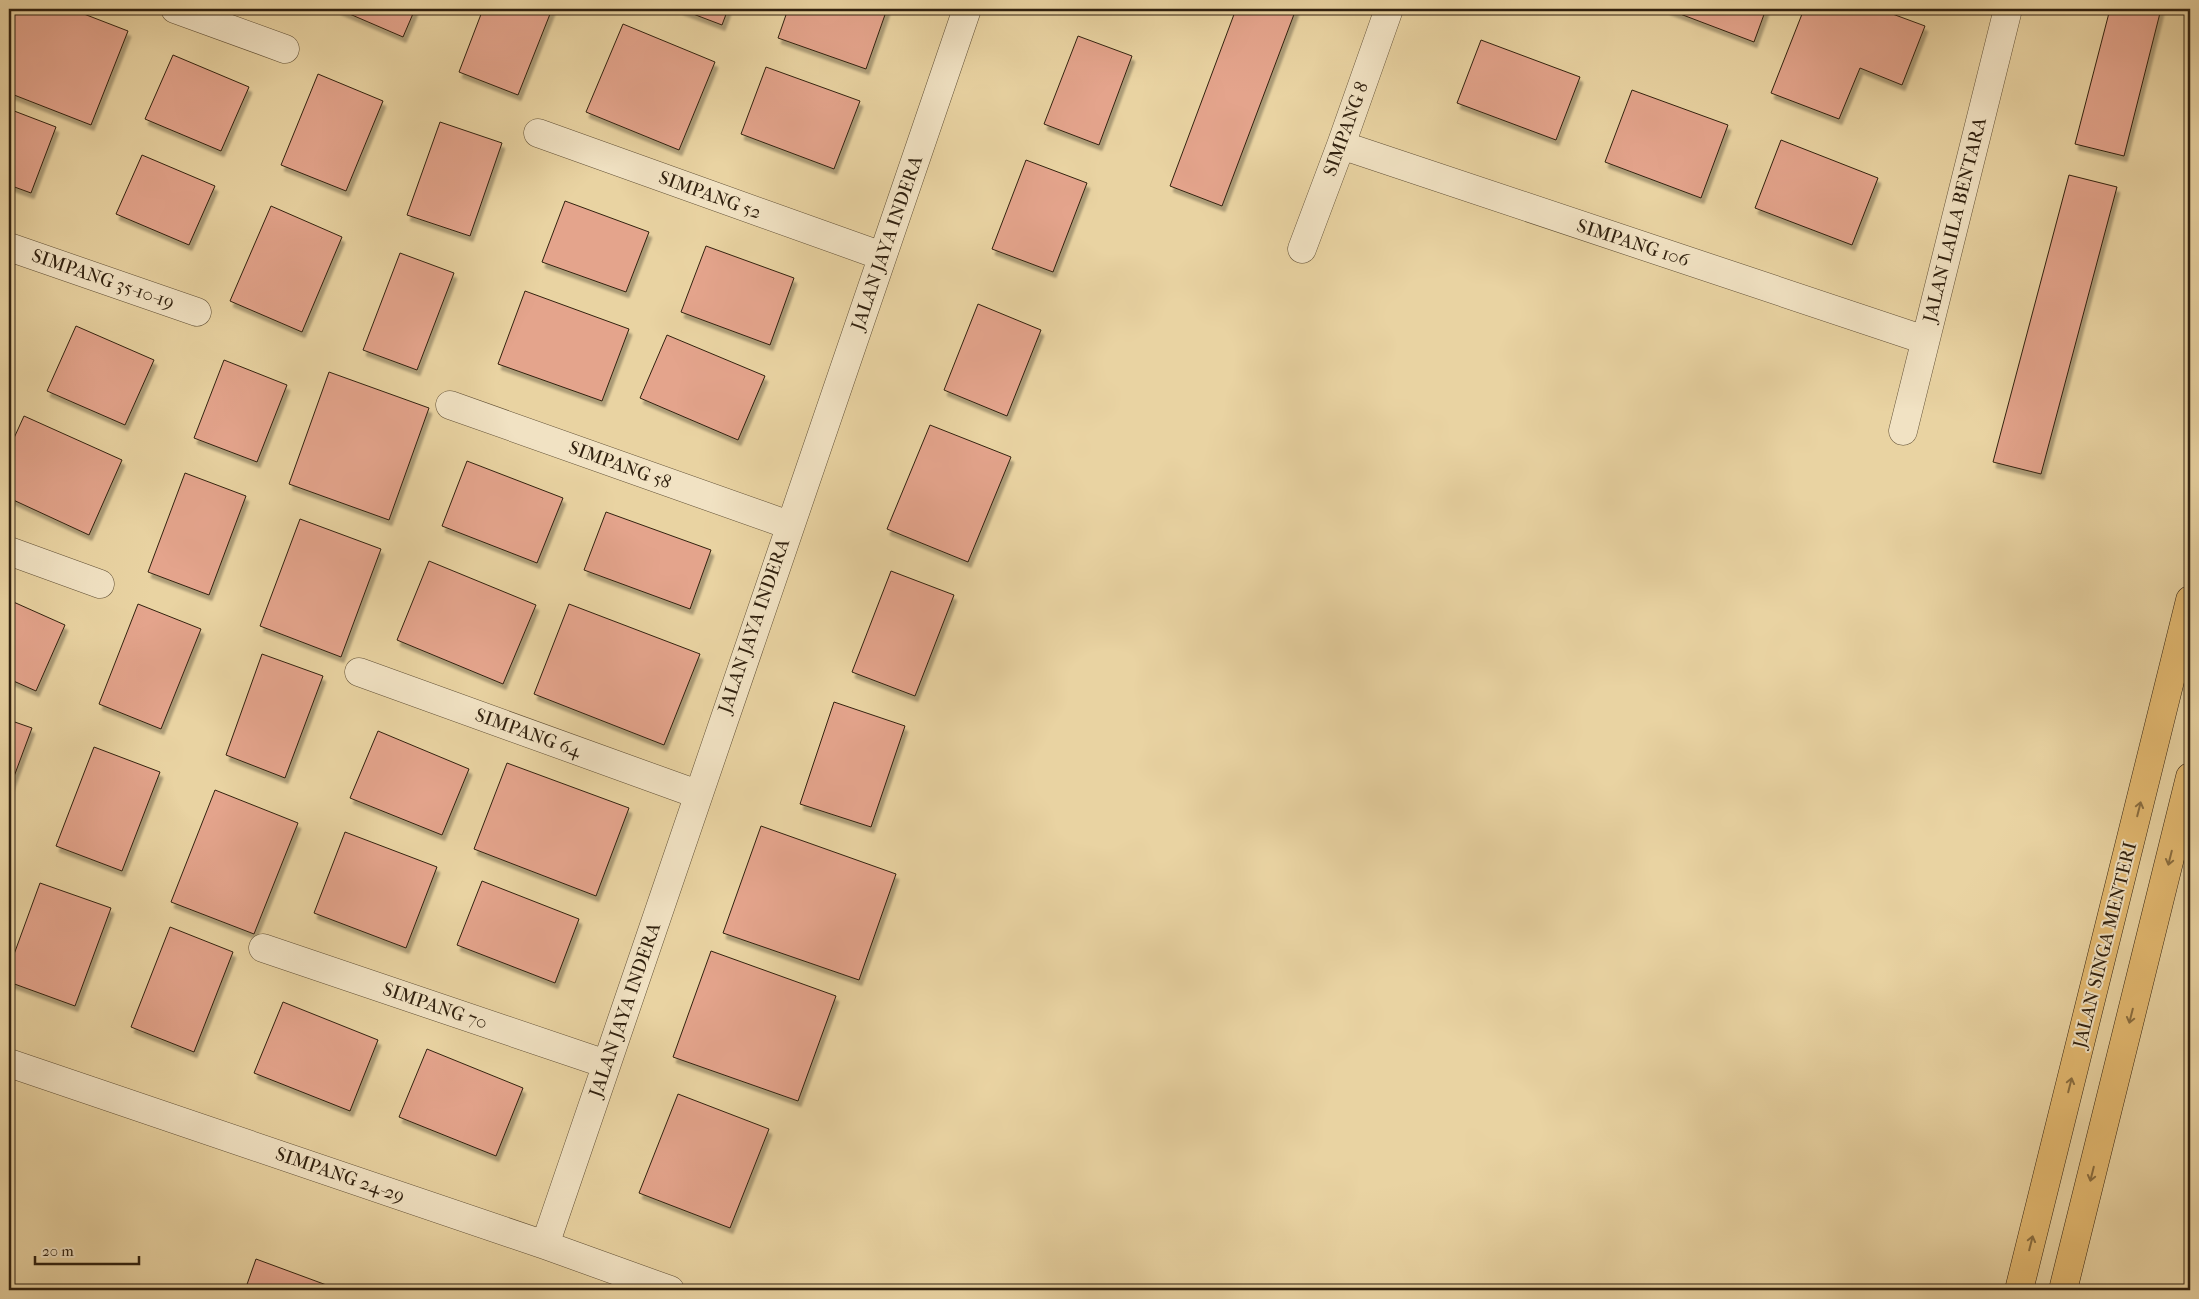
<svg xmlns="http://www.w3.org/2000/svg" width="2199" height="1299" viewBox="0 0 2199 1299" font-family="'IM FELL French Canon',serif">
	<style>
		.building { fill: #e4a48c; stroke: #31210f; filter: url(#shadow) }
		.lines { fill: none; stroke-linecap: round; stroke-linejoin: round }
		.street-casing { stroke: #5f4e34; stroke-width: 29 }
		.primary-casing { stroke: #31210f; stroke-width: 29 }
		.street { stroke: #f1e2c3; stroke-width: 28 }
		.primary { stroke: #e4ba71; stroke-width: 28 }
		.oneway { stroke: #8a6e40 }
		.labels { text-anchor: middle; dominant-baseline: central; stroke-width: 4; stroke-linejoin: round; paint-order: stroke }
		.street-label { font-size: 19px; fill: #31210f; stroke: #f1e2c3 }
	</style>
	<defs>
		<filter id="shadow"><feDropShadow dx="3" dy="5.5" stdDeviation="1" flood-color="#0004"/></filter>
	</defs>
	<rect width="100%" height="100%" fill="#e9d3a2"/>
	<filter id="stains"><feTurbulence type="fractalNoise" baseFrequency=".004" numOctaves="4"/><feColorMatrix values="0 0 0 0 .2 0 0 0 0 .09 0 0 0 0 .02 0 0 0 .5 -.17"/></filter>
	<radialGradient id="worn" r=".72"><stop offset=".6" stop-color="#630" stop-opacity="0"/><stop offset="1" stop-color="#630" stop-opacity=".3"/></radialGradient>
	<path class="building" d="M 9,9 L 71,9 L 128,31 L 91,125 L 9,93 Z
		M 338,9 L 415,9 L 403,37 Z
		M 483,9 L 552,9 L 518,95 L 459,72 Z
		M 680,9 L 728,9 L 722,25 Z
		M 788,9 L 887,9 L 866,69 L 778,38 Z
		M 1236,9 L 1296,9 L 1222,206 L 1170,186 Z
		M 1667,9 L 1766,9 L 1754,42 Z
		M 1804,9 L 1879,9 L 1925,26 L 1902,85 L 1860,68 L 1839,119 L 1771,93 Z
		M 2110,9 L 2161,9 L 2124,156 L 2075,144 Z
		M 623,24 L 715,62 L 679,150 L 586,112 Z
		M 1078,36 L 1132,56 L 1099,145 L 1044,124 Z
		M 1481,40 L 1580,77 L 1556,140 L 1457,103 Z
		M 173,55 L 249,87 L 221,151 L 145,119 Z
		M 766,67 L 860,101 L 834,169 L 741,134 Z
		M 318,74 L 383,101 L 346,191 L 281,165 Z
		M 1632,90 L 1728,125 L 1701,198 L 1605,162 Z
		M 9,109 L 56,127 L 31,193 L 9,185 Z
		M 440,122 L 502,143 L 470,236 L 407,215 Z
		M 1781,140 L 1878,178 L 1852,245 L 1755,208 Z
		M 142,155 L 215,186 L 189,245 L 116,214 Z
		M 1026,160 L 1087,183 L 1053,272 L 992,249 Z
		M 2069,175 L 2117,187 L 2041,474 L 1993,462 Z
		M 565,201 L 649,232 L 626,292 L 542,262 Z
		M 271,206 L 342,237 L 302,332 L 230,301 Z
		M 706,246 L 794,278 L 770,345 L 681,312 Z
		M 400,253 L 454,273 L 417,370 L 363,350 Z
		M 525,291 L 629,329 L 602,401 L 498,364 Z
		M 978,304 L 1041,330 L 1007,416 L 944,390 Z
		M 76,326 L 154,360 L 125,425 L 47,391 Z
		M 667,335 L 765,376 L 738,440 L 640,398 Z
		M 224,360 L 287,385 L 257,462 L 194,438 Z
		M 329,372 L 429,408 L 389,520 L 289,484 Z
		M 24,416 L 122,460 L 89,535 L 9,498 L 9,449 Z
		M 930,425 L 1011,457 L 968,562 L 887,529 Z
		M 467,461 L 563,498 L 537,563 L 442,526 Z
		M 185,473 L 246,496 L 209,595 L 148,572 Z
		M 606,512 L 711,550 L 690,609 L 584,570 Z
		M 300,519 L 381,549 L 341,657 L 260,626 Z
		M 429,561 L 536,605 L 503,684 L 397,640 Z
		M 891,571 L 954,595 L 915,696 L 852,672 Z
		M 9,600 L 65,625 L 36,691 L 9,679 Z
		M 138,604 L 201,629 L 161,729 L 99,704 Z
		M 569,604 L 700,654 L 664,745 L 534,694 Z
		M 262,654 L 323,676 L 285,778 L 226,755 Z
		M 834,702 L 905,726 L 871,827 L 800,804 Z
		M 9,720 L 32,728 L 9,790 Z
		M 378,731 L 469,769 L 442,835 L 350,798 Z
		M 94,747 L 160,772 L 122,871 L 56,846 Z
		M 507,763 L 629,808 L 596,896 L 474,849 Z
		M 215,790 L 298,823 L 254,934 L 171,902 Z
		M 761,826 L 896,874 L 859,980 L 723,933 Z
		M 345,832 L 437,867 L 406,948 L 314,913 Z
		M 482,881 L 579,919 L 555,983 L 457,945 Z
		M 40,883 L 111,908 L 75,1006 L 9,982 L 9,968 Z
		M 170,927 L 233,952 L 194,1052 L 131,1027 Z
		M 711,951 L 836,996 L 798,1101 L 673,1057 Z
		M 283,1002 L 378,1040 L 350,1111 L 254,1073 Z
		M 427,1049 L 523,1088 L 496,1156 L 399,1117 Z
		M 678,1094 L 769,1129 L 730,1228 L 639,1193 Z
		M 256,1259 L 340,1290 L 245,1290 Z"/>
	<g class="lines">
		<g class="street-casing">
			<path id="street" d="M 175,9 L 285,49
				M 538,133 L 882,256
				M 1341,145 L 1925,340
				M 9,247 L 197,312
				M 1302,249 L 1341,145 L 1389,9
				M 450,405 L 789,525
				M 1903,431 L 2008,9
				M 9,551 L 100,584
				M 359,672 L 697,794
				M 263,948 L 606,1064
				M 9,1063 L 545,1245 L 670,1290
				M 545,1245 C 684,832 826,420 967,9"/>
		</g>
		<g class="primary-casing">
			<path id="primary" d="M 2019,1290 L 2190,600
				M 2063,1290 L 2190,777"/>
		</g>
		<use href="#street" class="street"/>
		<use href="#primary" class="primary"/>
	</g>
	<defs><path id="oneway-shaft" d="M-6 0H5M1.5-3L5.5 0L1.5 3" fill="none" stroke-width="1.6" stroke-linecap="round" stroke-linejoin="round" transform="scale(1.25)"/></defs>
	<g class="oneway">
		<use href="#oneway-shaft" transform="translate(2139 809) rotate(-76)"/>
		<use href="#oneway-shaft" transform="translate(2170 858) rotate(104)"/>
		<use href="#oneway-shaft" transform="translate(2131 1016) rotate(104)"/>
		<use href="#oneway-shaft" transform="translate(2070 1085) rotate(-76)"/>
		<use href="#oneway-shaft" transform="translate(2092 1174) rotate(104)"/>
		<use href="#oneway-shaft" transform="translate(2031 1243) rotate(-76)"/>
	</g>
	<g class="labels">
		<g class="street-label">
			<text transform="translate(1346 129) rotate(-70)">SIMPANG 8</text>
			<text transform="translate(710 195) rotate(20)">SIMPANG 52</text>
			<text transform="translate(1955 220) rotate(-76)">JALAN LAILA BENTARA</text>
			<text transform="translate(887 243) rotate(-71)">JALAN JAYA INDERA</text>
			<text transform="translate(1633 243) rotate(18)">SIMPANG 106</text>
			<text transform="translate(103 279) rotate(19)">SIMPANG 35-10-19</text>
			<text transform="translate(620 465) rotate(20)">SIMPANG 58</text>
			<text transform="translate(754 626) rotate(-71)">JALAN JAYA INDERA</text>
			<text transform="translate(528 733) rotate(20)">SIMPANG 64</text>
			<text transform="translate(2105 945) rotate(-76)">JALAN SINGA MENTERI</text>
			<text transform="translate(435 1006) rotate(19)">SIMPANG 70</text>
			<text transform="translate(625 1010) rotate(-71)">JALAN JAYA INDERA</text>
			<text transform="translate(340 1175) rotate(19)">SIMPANG 24-29</text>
		</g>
	</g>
	<rect width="2199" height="1299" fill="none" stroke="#e9d3a2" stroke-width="30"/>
	<rect x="10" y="10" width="2179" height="1279" fill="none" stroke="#31210f" stroke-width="2.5"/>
	<rect x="15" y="15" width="2169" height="1269" fill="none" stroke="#31210f"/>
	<path d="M35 1256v8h104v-8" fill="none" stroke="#31210f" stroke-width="2.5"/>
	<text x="42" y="1256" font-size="15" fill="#31210f" stroke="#f1e2c3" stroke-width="4" paint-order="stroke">20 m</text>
	<rect width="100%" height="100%" filter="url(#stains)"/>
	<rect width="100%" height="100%" fill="url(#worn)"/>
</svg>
